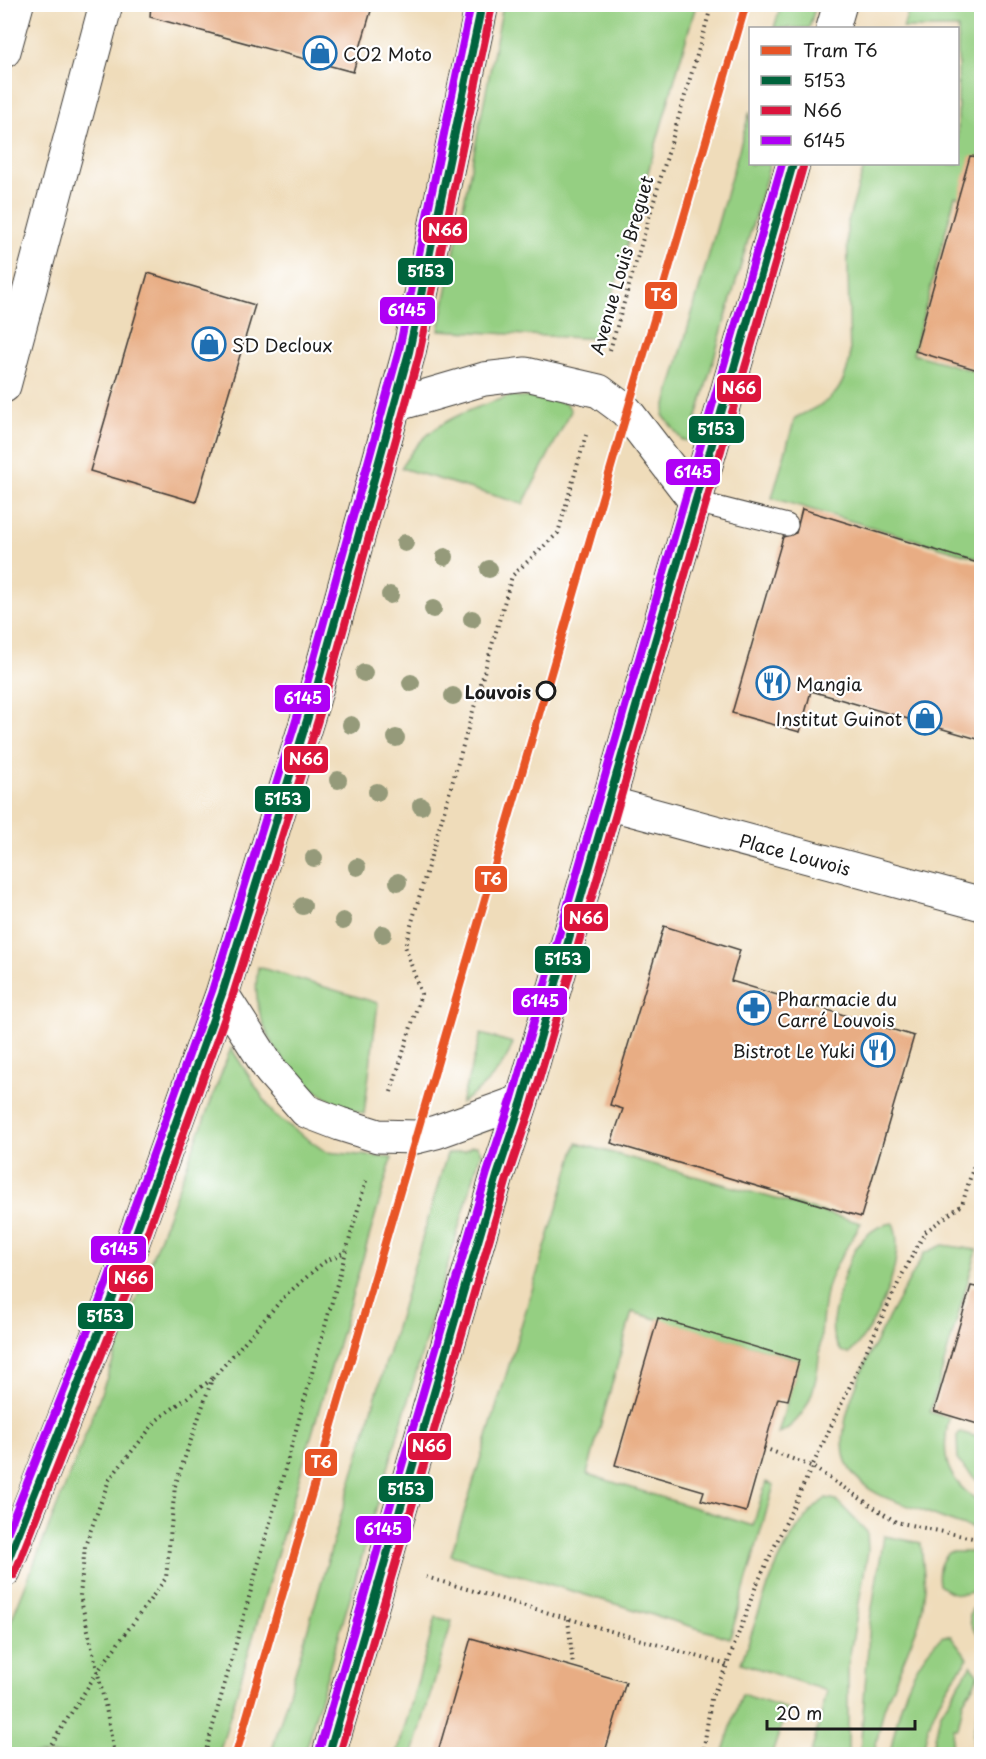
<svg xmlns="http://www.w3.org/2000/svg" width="986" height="1759" viewBox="0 0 986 1759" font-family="'Playpen Sans',sans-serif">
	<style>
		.green { fill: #95cf82; stroke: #58764f; stroke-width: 1.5 }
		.building { fill: #e8ad84 }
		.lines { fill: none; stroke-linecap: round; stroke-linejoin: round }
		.lane-casing { stroke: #3c3934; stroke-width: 23 }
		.street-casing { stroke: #3c3934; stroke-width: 35 }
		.secondary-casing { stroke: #3c3934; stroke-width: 35 }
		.highway-casing { stroke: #3c3934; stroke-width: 35 }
		.path { stroke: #3c3934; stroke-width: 4; stroke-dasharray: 1.5 4.5; stroke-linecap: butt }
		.lane { stroke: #fff; stroke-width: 21 }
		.street { stroke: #fff; stroke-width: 33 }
		.secondary { stroke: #fff; stroke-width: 33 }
		.highway { stroke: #fff; stroke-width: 33 }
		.bus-1-casing { stroke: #fff; stroke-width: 12 }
		.bus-2-casing { stroke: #fff; stroke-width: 12 }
		.bus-3-casing { stroke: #fff; stroke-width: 12 }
		.bus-1 { stroke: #00643c; stroke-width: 8 }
		.bus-2 { stroke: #dc143c; stroke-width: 8 }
		.bus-3 { stroke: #af00f5; stroke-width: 8 }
		.tram-1-casing { stroke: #fff; stroke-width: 12 }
		.tram-1 { stroke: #e85426; stroke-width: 8 }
		.tree { fill: #959a7a }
		.stop-dot { fill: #fff; stroke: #1c1c1c; stroke-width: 3 }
		.labels { text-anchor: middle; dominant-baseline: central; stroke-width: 4.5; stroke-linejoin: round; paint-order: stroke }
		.poi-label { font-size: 18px; fill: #1c1c1c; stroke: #fff; text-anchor: start }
		.street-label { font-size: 18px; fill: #1c1c1c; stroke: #fff }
		.stop-label { font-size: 18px; font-weight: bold; fill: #1c1c1c; stroke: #fff; text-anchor: end }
		.line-badge { stroke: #fff; stroke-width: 2 }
		.badge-label { font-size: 16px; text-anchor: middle; font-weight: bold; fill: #fff }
	</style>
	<rect width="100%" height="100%" fill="#fff"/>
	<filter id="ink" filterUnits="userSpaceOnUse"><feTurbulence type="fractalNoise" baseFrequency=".0167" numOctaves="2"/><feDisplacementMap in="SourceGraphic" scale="12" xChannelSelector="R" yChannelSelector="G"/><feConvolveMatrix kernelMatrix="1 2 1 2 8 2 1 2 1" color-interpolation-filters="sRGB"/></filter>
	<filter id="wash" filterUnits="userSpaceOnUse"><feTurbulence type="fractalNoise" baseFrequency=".008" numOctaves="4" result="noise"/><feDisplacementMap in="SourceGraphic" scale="24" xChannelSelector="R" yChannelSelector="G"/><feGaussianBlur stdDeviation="1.35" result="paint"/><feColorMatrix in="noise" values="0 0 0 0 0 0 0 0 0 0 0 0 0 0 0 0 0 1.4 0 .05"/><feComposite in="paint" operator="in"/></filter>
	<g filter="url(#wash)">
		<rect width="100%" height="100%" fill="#efdcba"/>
		<path class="green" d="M 503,5 L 696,5 L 600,339 L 439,330 Z
			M 781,5 L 816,5 L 809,28 L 774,28 Z
			M 910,5 L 981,5 L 981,203 L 955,196 L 913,354 L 981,373 L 981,559 L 772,498 L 795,418 C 830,400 840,399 850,359 L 847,225 L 865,164 L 958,164 L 958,28 L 903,28 Z
			M 750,111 L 750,164 L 770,164 L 690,441 L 682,440 L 663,415 Z
			M 511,396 L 554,400 L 567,404 L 571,411 L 523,504 L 401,468 C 426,423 464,411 511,396 Z
			M 258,967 L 378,1003 L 364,1114 C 301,1096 246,1035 258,967 Z
			M 481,1034 L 513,1043 C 504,1069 484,1088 461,1103 Z
			M 231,1048 L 274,1115 L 326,1152 L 392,1158 L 219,1754 L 5,1754 L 5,1636 L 80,1449 Z
			M 577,1143 L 861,1223 C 850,1243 833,1266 827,1288 C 815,1335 830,1409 778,1434 L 799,1360 L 632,1312 L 587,1474 L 753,1526 L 766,1482 L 774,1485 L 730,1638 L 451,1555 Z
			M 472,1146 L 477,1146 L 481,1152 L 304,1754 L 271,1754 L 447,1154 L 464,1151 Z
			M 893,1223 C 908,1258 876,1329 849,1354 L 841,1351 C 838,1346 834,1339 833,1334 C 831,1324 835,1310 837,1301 C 845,1268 856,1228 893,1223 Z
			M 943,1245 L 977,1250 L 930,1412 L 949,1418 C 940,1458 946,1480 981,1503 L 981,1530 C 959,1526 942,1518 921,1510 C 895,1501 869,1496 851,1471 C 817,1424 902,1298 924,1253 Z
			M 960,1432 L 981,1438 L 981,1485 L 958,1461 L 957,1436 Z
			M 826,1498 L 836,1500 L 867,1532 L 868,1551 L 848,1665 L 848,1754 L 811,1754 L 827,1691 L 741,1663 C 762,1608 777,1535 826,1498 Z
			M 884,1536 L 921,1543 L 925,1586 L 923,1605 L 919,1623 L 884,1708 L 874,1754 L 860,1754 L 870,1620 Z
			M 949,1552 L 981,1552 L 981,1588 C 965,1596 954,1597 939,1585 C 937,1571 939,1562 949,1552 Z
			M 981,1606 L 981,1638 C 973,1629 966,1622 972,1609 Z
			M 436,1617 L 452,1621 L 413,1754 L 397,1754 Z
			M 943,1636 L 951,1636 L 968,1658 C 945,1688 927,1716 923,1754 L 890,1754 C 897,1714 909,1663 943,1636 Z
			M 971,1665 L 979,1675 L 963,1702 L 958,1728 L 953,1728 L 951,1747 L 933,1747 L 940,1714 Z
			M 742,1694 L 787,1709 L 772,1754 L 722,1754 Z
			M 981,1695 L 981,1754 L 973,1754 L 973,1733 Z"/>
		<g id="blocks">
			<path class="building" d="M 151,4 L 373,4 L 353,72 L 150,17 Z
				M 970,156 L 981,157 L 981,371 L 915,351 Z
				M 148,273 L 255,305 L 196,502 L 90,471 Z
				M 802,509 L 981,564 L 981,740 L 811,691 L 800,732 L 732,713 L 783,537 L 796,533 Z
				M 664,926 L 740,950 L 731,981 L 914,1036 L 861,1217 L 611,1143 L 623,1109 L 610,1105 Z
				M 971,1286 L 981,1288 L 981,1425 L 934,1411 Z
				M 658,1318 L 799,1360 L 788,1400 L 778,1398 L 746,1512 L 701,1500 L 704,1491 L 615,1465 Z
				M 471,1638 L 626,1682 L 604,1755 L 437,1755 Z"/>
		</g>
	</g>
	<g filter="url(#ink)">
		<use href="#blocks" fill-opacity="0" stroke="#3c3934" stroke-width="1.5"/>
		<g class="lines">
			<g class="lane-casing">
				<path id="lane" d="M 696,502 L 787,525"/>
			</g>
			<g class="street-casing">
				<path id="street" d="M 608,803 L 982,904"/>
			</g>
			<g class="secondary-casing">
				<path id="secondary" d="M 833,28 L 840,4
					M 395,405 L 484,379 L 526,374 L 599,391 L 626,411 L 696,502
					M 222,994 L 271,1071 L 306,1111 L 340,1124 L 378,1136 L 416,1137 L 436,1132 L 522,1101
					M 4,1571 L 116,1289 L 222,994 L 313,701 L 409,352 L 482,4
					M 329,1754 L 497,1176 L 522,1101 L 793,164"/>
			</g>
			<g class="highway-casing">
				<path id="highway" d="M 4,51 L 17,4
					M 4,386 L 106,4"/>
			</g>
			<path class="path" d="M 610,350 L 712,4
				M 391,1092 L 421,994 L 405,946 L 512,576 L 558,533 L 586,435
				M 764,1448 L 811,1466 L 896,1522 L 982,1540
				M 426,1577 L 727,1665
				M 568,1619 L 573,1666
				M 45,1754 L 98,1671 L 166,1578 L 175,1486 L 212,1379 L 285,1296 L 324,1262 L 347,1251
				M 114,1754 L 107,1713 L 80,1596 L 85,1546 L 109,1480 L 157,1420 L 212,1379
				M 205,1754 L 367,1177
				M 703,1754 L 711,1699 L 727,1665 L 756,1586 L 902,1275 L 925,1232 L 962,1205 L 982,1138"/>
			<use href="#lane" class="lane"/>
			<use href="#street" class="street"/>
			<use href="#secondary" class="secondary"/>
			<use href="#highway" class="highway"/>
			<g class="bus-1-casing">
				<path id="bus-1" d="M 4,1570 L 116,1289 L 222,994 L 313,701 L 409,352 L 482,4
					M 329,1754 L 497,1176 L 522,1101 L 793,164"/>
			</g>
			<g class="bus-2-casing">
				<path id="bus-2" d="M 14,1575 L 126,1293 L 232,998 L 323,704 L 419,355 L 492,6
					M 340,1754 L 507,1179 L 532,1104 L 803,167"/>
			</g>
			<g class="bus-3-casing">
				<path id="bus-3" d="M 4,1541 L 106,1285 L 212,991 L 303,698 L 399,350 L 471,4
					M 319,1751 L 487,1173 L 512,1098 L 782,164"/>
			</g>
			<use href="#bus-1" class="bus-1"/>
			<use href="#bus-2" class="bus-2"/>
			<use href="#bus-3" class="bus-3"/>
			<g class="tram-1-casing">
				<path id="tram-1" d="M 236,1754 L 746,4"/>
			</g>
			<use href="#tram-1" class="tram-1"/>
		</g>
		<g class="tree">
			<circle cx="405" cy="543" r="9"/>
			<circle cx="445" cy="557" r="9"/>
			<circle cx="489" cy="569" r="9"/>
			<circle cx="390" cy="595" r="9"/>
			<circle cx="433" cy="609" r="9"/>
			<circle cx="472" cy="619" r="9"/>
			<circle cx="364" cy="673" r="9"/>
			<circle cx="411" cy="683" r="9"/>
			<circle cx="453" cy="696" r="9"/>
			<circle cx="351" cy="725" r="9"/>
			<circle cx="396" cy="738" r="9"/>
			<circle cx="338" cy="780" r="9"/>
			<circle cx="377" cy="792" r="9"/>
			<circle cx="421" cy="806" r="9"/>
			<circle cx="314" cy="858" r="9"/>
			<circle cx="357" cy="867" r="9"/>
			<circle cx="398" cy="882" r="9"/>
			<circle cx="303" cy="906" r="9"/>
			<circle cx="343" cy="921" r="9"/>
			<circle cx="383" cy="934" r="9"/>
		</g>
	</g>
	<defs>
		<g id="shop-ring" transform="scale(1.725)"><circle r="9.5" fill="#fff" stroke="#1f6fb2" stroke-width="1.5"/><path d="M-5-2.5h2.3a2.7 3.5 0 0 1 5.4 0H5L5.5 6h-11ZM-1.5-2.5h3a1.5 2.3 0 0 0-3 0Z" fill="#1f6fb2"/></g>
		<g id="restaurant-ring" transform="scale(1.725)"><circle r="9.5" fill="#fff" stroke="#1f6fb2" stroke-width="1.5"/><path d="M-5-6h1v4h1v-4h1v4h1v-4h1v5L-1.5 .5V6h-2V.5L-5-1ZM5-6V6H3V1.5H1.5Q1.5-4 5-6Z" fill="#1f6fb2"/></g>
		<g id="pharmacy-ring" transform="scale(1.725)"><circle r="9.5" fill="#fff" stroke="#1f6fb2" stroke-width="1.5"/><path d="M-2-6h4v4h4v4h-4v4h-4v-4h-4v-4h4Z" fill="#1f6fb2"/></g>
	</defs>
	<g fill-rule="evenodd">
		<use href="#shop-ring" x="320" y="53"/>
		<use href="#shop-ring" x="209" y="344"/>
		<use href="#restaurant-ring" x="773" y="683"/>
		<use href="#shop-ring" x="925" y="718"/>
		<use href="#pharmacy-ring" x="754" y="1008"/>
		<use href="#restaurant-ring" x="878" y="1050"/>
	</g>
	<circle class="stop-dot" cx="546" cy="691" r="9"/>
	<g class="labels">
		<g class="poi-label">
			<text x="343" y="53">CO2 Moto</text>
			<text x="232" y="344">SD Decloux</text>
			<text x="796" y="683">Mangia</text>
			<text x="902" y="718" text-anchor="end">Institut Guinot</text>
			<text x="777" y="998">Pharmacie du<tspan x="777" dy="21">Carré Louvois</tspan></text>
			<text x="855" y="1050" text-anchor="end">Bistrot Le Yuki</text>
		</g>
		<g class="street-label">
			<text transform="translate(621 265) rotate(-74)">Avenue Louis Breguet</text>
			<text transform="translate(795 854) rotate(15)">Place Louvois</text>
		</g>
		<g class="stop-label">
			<text x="531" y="691">Louvois</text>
		</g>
	</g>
	<g class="line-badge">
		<rect x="422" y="216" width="46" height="28" rx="6" fill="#dc143c"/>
		<rect x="397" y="257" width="57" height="29" rx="6" fill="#00643c"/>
		<rect x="644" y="281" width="34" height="29" rx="6" fill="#e85426"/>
		<rect x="379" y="296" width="57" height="29" rx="6" fill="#af00f5"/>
		<rect x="716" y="374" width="46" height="29" rx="6" fill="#dc143c"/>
		<rect x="688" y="415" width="57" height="29" rx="6" fill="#00643c"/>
		<rect x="665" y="458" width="56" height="28" rx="6" fill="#af00f5"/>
		<rect x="274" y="684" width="57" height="29" rx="6" fill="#af00f5"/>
		<rect x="283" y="745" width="46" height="29" rx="6" fill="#dc143c"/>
		<rect x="254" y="785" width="57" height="28" rx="6" fill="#00643c"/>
		<rect x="474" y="865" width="34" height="28" rx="6" fill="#e85426"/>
		<rect x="563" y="903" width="46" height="29" rx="6" fill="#dc143c"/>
		<rect x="534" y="945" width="57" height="29" rx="6" fill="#00643c"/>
		<rect x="512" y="987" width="56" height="29" rx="6" fill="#af00f5"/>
		<rect x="90" y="1235" width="57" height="29" rx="6" fill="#af00f5"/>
		<rect x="108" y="1264" width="46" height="29" rx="6" fill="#dc143c"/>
		<rect x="77" y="1302" width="57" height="28" rx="6" fill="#00643c"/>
		<rect x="407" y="1432" width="45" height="29" rx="6" fill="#dc143c"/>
		<rect x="304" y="1448" width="34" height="29" rx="6" fill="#e85426"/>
		<rect x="378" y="1475" width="56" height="28" rx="6" fill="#00643c"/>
		<rect x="355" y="1515" width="57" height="29" rx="6" fill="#af00f5"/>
	</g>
	<g class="badge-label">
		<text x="445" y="236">N66</text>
		<text x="426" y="277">5153</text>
		<text x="661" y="301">T6</text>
		<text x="407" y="316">6145</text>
		<text x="739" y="394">N66</text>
		<text x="716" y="435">5153</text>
		<text x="693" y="478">6145</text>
		<text x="303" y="704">6145</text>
		<text x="306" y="765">N66</text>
		<text x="283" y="805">5153</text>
		<text x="491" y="885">T6</text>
		<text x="586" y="924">N66</text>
		<text x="563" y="965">5153</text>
		<text x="540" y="1007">6145</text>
		<text x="119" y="1255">6145</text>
		<text x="131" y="1284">N66</text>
		<text x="105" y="1322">5153</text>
		<text x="429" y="1452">N66</text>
		<text x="321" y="1468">T6</text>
		<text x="406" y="1495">5153</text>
		<text x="383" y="1535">6145</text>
	</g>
	<rect width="986" height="1759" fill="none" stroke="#fff" stroke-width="24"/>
	<rect x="749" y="27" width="210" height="138" fill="#ffffff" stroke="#a4a4a4" stroke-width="1.5"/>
	<rect x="761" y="46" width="30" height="9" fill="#e85426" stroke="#a4a4a4" stroke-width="1.5"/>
	<text x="803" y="57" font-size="18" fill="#1c1c1c">Tram T6</text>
	<rect x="761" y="76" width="30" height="9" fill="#00643c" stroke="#a4a4a4" stroke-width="1.5"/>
	<text x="803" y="87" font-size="18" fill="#1c1c1c">5153</text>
	<rect x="761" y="106" width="30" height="9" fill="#dc143c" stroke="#a4a4a4" stroke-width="1.5"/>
	<text x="803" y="117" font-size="18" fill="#1c1c1c">N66</text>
	<rect x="761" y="136" width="30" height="9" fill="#af00f5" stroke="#a4a4a4" stroke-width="1.5"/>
	<text x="803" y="147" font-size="18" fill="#1c1c1c">6145</text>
	<path d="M767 1720v9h148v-9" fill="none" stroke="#1c1c1c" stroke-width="3"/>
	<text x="776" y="1720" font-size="18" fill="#1c1c1c" stroke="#ffffff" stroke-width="4.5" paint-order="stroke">20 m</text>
</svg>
